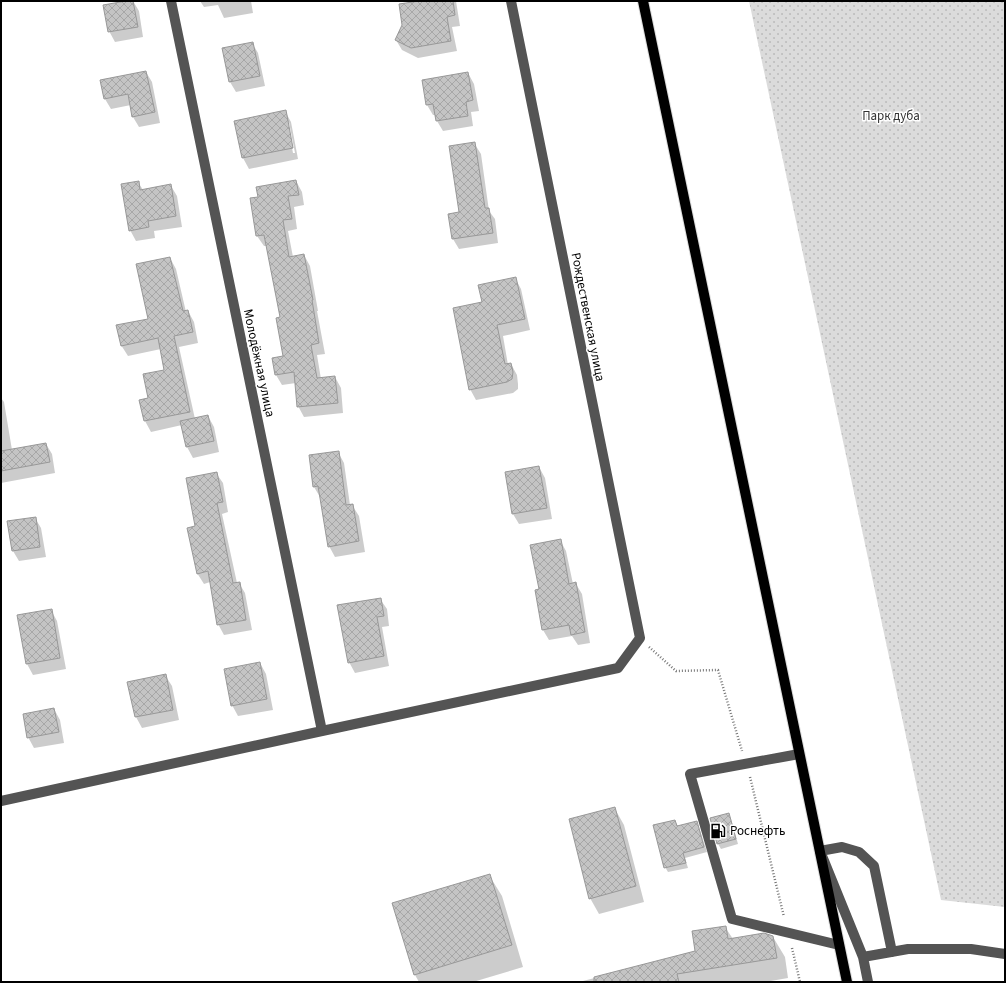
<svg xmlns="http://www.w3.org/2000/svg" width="1006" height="983" viewBox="0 0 1006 983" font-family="'Source Sans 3',sans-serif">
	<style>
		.park { fill: url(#park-dots) }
		.shadow { fill: #0003; fill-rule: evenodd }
		.building { fill: url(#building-cross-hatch); stroke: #989898 }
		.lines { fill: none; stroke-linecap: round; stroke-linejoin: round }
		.major-casing { stroke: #dbdbdb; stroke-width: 12 }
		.path { stroke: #767676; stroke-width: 2.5; stroke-dasharray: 1 2; stroke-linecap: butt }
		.minor { stroke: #545454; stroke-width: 10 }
		.major { stroke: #000; stroke-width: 10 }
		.labels { text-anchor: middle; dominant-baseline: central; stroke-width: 3; stroke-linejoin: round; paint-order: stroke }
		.park-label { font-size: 13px; fill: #323232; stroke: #fff }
		.street-label { font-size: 13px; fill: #000; stroke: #fff }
		.poi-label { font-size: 13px; fill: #000; stroke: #fff; text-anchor: start }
	</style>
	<defs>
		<pattern id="park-dots" width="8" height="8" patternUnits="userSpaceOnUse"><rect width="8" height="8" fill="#dbdbdb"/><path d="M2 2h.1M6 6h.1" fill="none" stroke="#bababa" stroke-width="1.8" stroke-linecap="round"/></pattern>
		<pattern id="building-cross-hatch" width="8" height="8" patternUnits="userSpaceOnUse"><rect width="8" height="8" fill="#c4c4c4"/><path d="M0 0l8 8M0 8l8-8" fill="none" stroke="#a7a7a7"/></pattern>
	</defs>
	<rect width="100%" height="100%" fill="#fff"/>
	<path class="park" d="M 749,1 L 1005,1 L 1005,907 L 941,900 Z"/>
	<path class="shadow" d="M 133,1 L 139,11 L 143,37 L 115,42 L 109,31 Z
		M 200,1 L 251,1 L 253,13 L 224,18 L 218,5 L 204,7 Z
		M 424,1 L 456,1 L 460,26 L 452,27 L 457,51 L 418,58 L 402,50 L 396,40 L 403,25 Z
		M 252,43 L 258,53 L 265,86 L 236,92 L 230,82 L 223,49 Z
		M 146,72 L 152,82 L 160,123 L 139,127 L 133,117 L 131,105 L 111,109 L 105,99 L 101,81 Z
		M 468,73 L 474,84 L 479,111 L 471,112 L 473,126 L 443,131 L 437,121 L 436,115 L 433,115 L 427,105 Z
		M 285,111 L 291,122 L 298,159 L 249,169 L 243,158 L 235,121 ZM 287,122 L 289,122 L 295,153 L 293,153 Z
		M 474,143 L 481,154 L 489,211 L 495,219 L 498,243 L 459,249 L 453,239 L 461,213 Z
		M 296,181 L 302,192 L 304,205 L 294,207 L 297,229 L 288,231 L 293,257 L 304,255 L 310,266 L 318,311 L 317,311 L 325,354 L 317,355 L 321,379 L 335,377 L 341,388 L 343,413 L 304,417 L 298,406 L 296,383 L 282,385 L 276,375 L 284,357 L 281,318 L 267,246 L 264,246 L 257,236 L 259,197 Z
		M 138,182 L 143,190 L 171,186 L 177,196 L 182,227 L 154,231 L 155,238 L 136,241 L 130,230 Z
		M 170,258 L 176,269 L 186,312 L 188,311 L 194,322 L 198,343 L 179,347 L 195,419 L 208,416 L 214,427 L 219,452 L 193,458 L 187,447 L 182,425 L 151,432 L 145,421 L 140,400 L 149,398 L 166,371 L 161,349 L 128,356 L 121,345 L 149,319 Z
		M 515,278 L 521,289 L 530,330 L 503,336 L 508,365 L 511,364 L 517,375 L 518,384 L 518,389 L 513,393 L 476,400 L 470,389 Z
		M 1,398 L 4,402 L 12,450 L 46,444 L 52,454 L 55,473 L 1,483 Z
		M 338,452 L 344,463 L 350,505 L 352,505 L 359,516 L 365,552 L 335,557 L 329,546 L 320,497 L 314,487 Z
		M 539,467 L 545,478 L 552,519 L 519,524 L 513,514 Z
		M 216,473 L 223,483 L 228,512 L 222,514 L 237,583 L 239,583 L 245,593 L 252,630 L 224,635 L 218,624 L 210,582 L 204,584 L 197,573 L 196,527 Z
		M 35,518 L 41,528 L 46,557 L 19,561 L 13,551 Z
		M 560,540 L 566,551 L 573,584 L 576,584 L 582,594 L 590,643 L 578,645 L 572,636 L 549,640 L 543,630 L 536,591 L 540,590 Z
		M 380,599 L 387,609 L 389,626 L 382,627 L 389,666 L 355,673 L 349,662 Z
		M 51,610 L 57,621 L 66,669 L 33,675 L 27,664 L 18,616 Z
		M 260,663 L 266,674 L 273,710 L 238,716 L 232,705 Z
		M 165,675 L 172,686 L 179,720 L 142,728 L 136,717 L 129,683 Z
		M 54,709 L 60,720 L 64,743 L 34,748 L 28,737 Z
		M 615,809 L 624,825 L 644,902 L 599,914 L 590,898 Z
		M 729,814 L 731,819 L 738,844 L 721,849 L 718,844 L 711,819 Z
		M 675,821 L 678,826 L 696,822 L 699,827 L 707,852 L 685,858 L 688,868 L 668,872 L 665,867 Z
		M 489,875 L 502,896 L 523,967 L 473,982 L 419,982 L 415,975 Z
		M 725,927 L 733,939 L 773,937 L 785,957 L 788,978 L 765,982 L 579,982 L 696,952 Z"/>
	<path class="building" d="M 126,1 L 133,1 L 138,27 L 108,32 L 103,5 Z
		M 419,1 L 453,1 L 455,15 L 447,17 L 451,41 L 411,48 L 395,40 L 402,25 L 399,4 Z
		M 253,42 L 260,76 L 229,82 L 222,48 Z
		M 146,71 L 155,112 L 132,117 L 128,94 L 104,99 L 100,80 Z
		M 468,72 L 473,100 L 466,102 L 468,116 L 436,121 L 433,104 L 426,105 L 422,80 Z
		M 286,110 L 293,148 L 242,158 L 234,121 Z
		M 475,142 L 485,208 L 489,208 L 493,233 L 452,239 L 448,214 L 459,212 L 449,146 Z
		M 296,180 L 299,195 L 288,196 L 292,219 L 283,220 L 289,257 L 304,254 L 313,300 L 312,300 L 319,343 L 311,345 L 317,378 L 335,376 L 338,403 L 297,407 L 294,372 L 275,375 L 272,358 L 283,356 L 276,318 L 280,317 L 264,235 L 256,236 L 250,198 L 258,197 L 256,187 Z
		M 139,181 L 140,190 L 171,184 L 176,216 L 148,221 L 149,227 L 129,231 L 121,184 Z
		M 170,257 L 183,311 L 188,310 L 193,332 L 174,336 L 190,412 L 144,421 L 139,400 L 148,398 L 143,374 L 164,370 L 158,338 L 121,346 L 116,325 L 148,319 L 136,264 Z
		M 516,277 L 525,319 L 497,325 L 505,364 L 511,363 L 513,372 L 512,379 L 507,382 L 469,390 L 453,308 L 482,302 L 478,285 Z
		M 208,415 L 214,441 L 186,447 L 180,421 Z
		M 46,443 L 50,462 L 1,471 L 1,451 Z
		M 339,451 L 346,505 L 353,504 L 359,541 L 328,547 L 318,486 L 313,487 L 309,455 Z
		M 539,466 L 547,508 L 512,514 L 505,472 Z
		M 217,472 L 223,502 L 217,503 L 233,583 L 240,582 L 246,620 L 217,625 L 208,571 L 197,574 L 187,528 L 195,526 L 186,478 Z
		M 36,517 L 40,547 L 12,551 L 7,521 Z
		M 561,539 L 569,584 L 576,582 L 585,632 L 571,635 L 569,625 L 542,630 L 535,590 L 539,589 L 530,545 Z
		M 381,598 L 384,616 L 377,617 L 384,656 L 348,663 L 337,605 Z
		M 52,609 L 60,658 L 26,664 L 17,615 Z
		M 260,662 L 267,699 L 231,706 L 224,669 Z
		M 166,674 L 173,710 L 135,717 L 127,682 Z
		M 54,708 L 59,732 L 27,738 L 23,714 Z
		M 615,807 L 636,886 L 589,899 L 569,819 Z
		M 729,813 L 736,839 L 717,844 L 710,818 Z
		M 675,820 L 677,826 L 697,821 L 704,847 L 683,853 L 686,863 L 664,868 L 653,825 Z
		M 490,874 L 512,945 L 414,975 L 392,903 Z
		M 726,926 L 728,939 L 764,933 L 773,936 L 777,958 L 677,974 L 679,982 L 594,982 L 594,977 L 695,951 L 692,931 Z"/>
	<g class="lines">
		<g class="major-casing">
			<path id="major" d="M 643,1 L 847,982"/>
		</g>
		<path class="path" d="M 649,647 L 676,671 L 718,670 L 742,751
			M 750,777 L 784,917
			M 792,948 L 800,982"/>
		<path class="minor" d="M 171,1 L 322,731
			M 799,754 L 690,774 L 732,919 L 839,945
			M 1,801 L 322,731 L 618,668 L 640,638 L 511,1
			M 863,957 L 908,949 L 971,949 L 1005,954
			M 868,982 L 863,957 L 820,851 L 842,847 L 859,852 L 874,866 L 892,952"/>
		<use href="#major" class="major"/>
	</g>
	<defs>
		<g id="fuel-bare" transform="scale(1.2)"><path d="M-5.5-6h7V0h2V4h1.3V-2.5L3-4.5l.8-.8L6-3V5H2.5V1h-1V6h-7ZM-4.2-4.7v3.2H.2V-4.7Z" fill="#000" stroke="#fff" stroke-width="2.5" paint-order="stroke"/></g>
	</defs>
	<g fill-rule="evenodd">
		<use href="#fuel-bare" x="718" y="831"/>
	</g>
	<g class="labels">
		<g class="park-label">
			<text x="891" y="116">Парк дуба</text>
		</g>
		<g class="street-label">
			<text transform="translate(588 317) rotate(79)">Рождественская улица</text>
			<text transform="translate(259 363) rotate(78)">Молодёжная улица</text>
		</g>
		<g class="poi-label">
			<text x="730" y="831">Роснефть</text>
		</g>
	</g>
	<rect width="1006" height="983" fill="none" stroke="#000000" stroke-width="4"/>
</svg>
